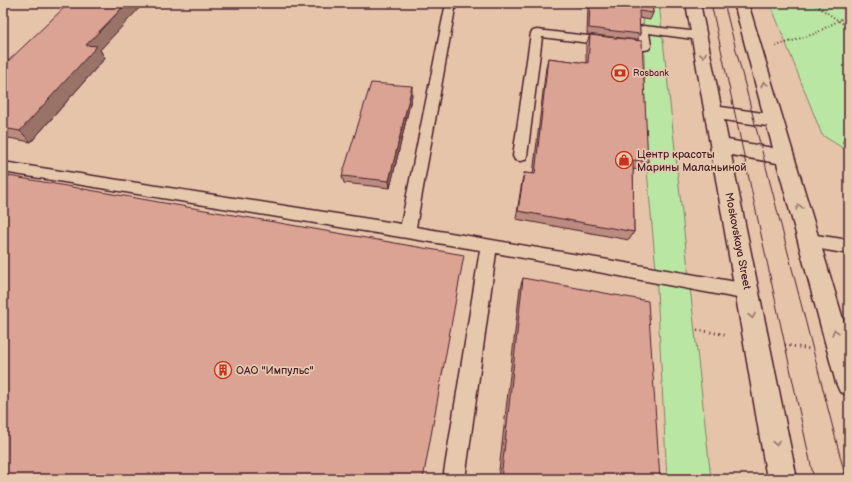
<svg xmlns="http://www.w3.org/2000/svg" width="852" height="482" viewBox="0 0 852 482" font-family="'Balsamiq Sans',sans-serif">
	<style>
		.green { fill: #bae6a3; stroke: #828267 }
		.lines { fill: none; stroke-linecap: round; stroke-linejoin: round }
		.service-casing { stroke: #4a1f2b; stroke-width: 3 }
		.tertiary-casing { stroke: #4a1f2b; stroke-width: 3 }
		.path-far2 { stroke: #4a1f2b; stroke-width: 2; stroke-dasharray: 1 2.5; stroke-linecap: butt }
		.path-far1 { stroke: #4a1f2b; stroke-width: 2.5; stroke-dasharray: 1 3; stroke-linecap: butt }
		.path { stroke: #4a1f2b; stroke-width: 3; stroke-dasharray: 1 3.5; stroke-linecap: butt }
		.service { fill: #e6c9ad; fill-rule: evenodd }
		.tertiary { fill: #e6c9ad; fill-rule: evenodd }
		.tram { stroke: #4a1f2b; stroke-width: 1 }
		.wall { fill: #bb8c7f; stroke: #4a1f2b }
		.shaded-wall { fill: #997268; stroke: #4a1f2b }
		.building { fill: #daa394; stroke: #4a1f2b }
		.oneway { stroke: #98746c }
		.labels { text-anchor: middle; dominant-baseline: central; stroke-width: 3.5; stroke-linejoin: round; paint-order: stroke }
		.far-poi-label { font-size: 9px; fill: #4a1f2b; stroke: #e6c9ad; text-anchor: start }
		.poi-label { font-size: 11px; fill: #4a1f2b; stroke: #e6c9ad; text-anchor: start }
		.street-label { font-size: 11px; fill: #4a1f2b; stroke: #e6c9ad }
	</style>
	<rect width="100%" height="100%" fill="#e6c4aa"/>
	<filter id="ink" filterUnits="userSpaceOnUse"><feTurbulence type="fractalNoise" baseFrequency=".025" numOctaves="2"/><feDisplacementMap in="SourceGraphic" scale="8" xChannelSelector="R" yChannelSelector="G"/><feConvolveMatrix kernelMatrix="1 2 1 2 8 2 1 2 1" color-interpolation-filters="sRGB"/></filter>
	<g filter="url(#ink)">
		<path class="green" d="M 643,3 L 659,3 L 711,479 L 667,479 L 656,270 L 646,158 Z
			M 770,3 L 849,3 L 849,152 L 822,135 Z"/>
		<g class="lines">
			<g class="service-casing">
				<path id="service" d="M 446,3 L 456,3 L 416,227 L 748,284 L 754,287 L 757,292 L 754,297 L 748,300 L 496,253 L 465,479 L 443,479 L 480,250 L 3,172 L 3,162 L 401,224 Z
					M 643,26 L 700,32 L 704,34 L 706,36 L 704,38 L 700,40 L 649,33 L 651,46 L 649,49 L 645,50 L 542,37 L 527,156 L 525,160 L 520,161 L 515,160 L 513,156 L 531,33 L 533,31 L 537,30 L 639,42 L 637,29 L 639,27 Z
					M 809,234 L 849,240 L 849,254 L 803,246 L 801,241 L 803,236 Z"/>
			</g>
			<g class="tertiary-casing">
				<path id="tertiary" d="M 686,3 L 700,3 L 721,107 L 763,113 L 734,3 L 748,3 L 849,339 L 849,396 L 840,392 L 836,383 L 777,163 L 731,155 L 797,479 L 767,479 ZM 724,120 L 767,126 L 773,148 L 728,140 Z"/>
			</g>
			<path class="path-far2" d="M 813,3 L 849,28
				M 846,3 L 849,6
				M 776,46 L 814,34 L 849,15"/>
			<path class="path-far1" d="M 849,133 L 842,142 L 849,143"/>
			<path class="path" d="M 697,330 L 728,335
				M 785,345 L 811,349"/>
			<use href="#service" class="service"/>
			<use href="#tertiary" class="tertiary"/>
			<path class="tram" d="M 711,3 L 814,479
				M 724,3 L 846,479"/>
		</g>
		<path class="wall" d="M 552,3 L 652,3 L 653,13 L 650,20 L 639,18 L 640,34 L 637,40 L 587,34 L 588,7 Z
			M 590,35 L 648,162 L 643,171 L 633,169 L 634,232 L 629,240 L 516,219 L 522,181 L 524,173 L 533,174 L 546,67 L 548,58 L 586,63 L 586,44 Z
			M 100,50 L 105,58 L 31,142 L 3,137 L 3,66 Z
			M 412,95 L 390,188 L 344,183 L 342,176 Z
			M 523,278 L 660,479 L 498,479 L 520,288 Z"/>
		<path class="shaded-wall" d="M 127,3 L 144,3 L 100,50 L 105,58 L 31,142 L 20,131 L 86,45 Z
			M 412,86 L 412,95 L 390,188 L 389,181 Z"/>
		<path class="building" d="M 69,3 L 127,3 L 86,45 L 97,46 L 20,131 L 3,128 L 3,66 Z
			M 590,3 L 652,3 L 653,13 L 639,11 L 640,34 L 589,28 Z
			M 590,35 L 642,41 L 648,162 L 633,160 L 634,232 L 518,211 L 524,173 L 535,174 L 548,58 L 588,63 Z
			M 371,83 L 412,86 L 389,181 L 342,176 Z
			M 3,175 L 464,255 L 423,479 L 3,479 Z
			M 523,278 L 648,301 L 660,479 L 501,479 Z"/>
		<defs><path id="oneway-chevron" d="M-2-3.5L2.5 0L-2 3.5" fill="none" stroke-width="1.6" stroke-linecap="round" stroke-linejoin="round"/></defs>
		<g class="oneway">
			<use href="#oneway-chevron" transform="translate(703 55) rotate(80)"/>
			<use href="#oneway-chevron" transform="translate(764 84) rotate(-106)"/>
			<use href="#oneway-chevron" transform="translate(799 207) rotate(-106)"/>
			<use href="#oneway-chevron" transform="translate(752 316) rotate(80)"/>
			<use href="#oneway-chevron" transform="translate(835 332) rotate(-106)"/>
			<use href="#oneway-chevron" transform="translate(776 443) rotate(79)"/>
		</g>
	</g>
	<defs>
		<g id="bank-ring" transform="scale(0.9)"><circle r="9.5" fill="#e6c9ad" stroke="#c8321e" stroke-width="1.5"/><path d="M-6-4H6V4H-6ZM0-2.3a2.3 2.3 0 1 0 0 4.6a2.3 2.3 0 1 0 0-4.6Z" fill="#c8321e"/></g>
		<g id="shop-ring" transform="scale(0.9)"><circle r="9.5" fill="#e6c9ad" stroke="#c8321e" stroke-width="1.5"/><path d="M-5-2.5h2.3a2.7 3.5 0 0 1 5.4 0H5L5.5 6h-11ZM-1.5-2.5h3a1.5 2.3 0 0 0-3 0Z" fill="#c8321e"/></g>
		<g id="building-ring" transform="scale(0.9)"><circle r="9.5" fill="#e6c9ad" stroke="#c8321e" stroke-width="1.5"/><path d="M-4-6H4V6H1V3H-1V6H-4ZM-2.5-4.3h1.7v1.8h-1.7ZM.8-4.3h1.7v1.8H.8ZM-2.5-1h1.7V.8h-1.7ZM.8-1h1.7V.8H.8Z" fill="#c8321e"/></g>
	</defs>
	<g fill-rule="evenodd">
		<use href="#bank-ring" x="620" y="73"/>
		<use href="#shop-ring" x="624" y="160"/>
		<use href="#building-ring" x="223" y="370"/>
	</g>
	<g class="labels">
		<g class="far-poi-label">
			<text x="633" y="73">Rosbank</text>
		</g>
		<g class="poi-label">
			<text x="637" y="154">Центр красоты<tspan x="637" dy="13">Марины Маланьиной</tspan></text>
			<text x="236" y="370">ОАО "Импульс"</text>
		</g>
		<g class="street-label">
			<text transform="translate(738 241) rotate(79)">Moskovskaya Street</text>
		</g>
	</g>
	<rect width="852" height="482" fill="none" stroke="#e6c9ad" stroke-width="16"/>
	<rect x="8" y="8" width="836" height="466" fill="none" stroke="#4a1f2b" stroke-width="1.5" filter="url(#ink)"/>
</svg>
